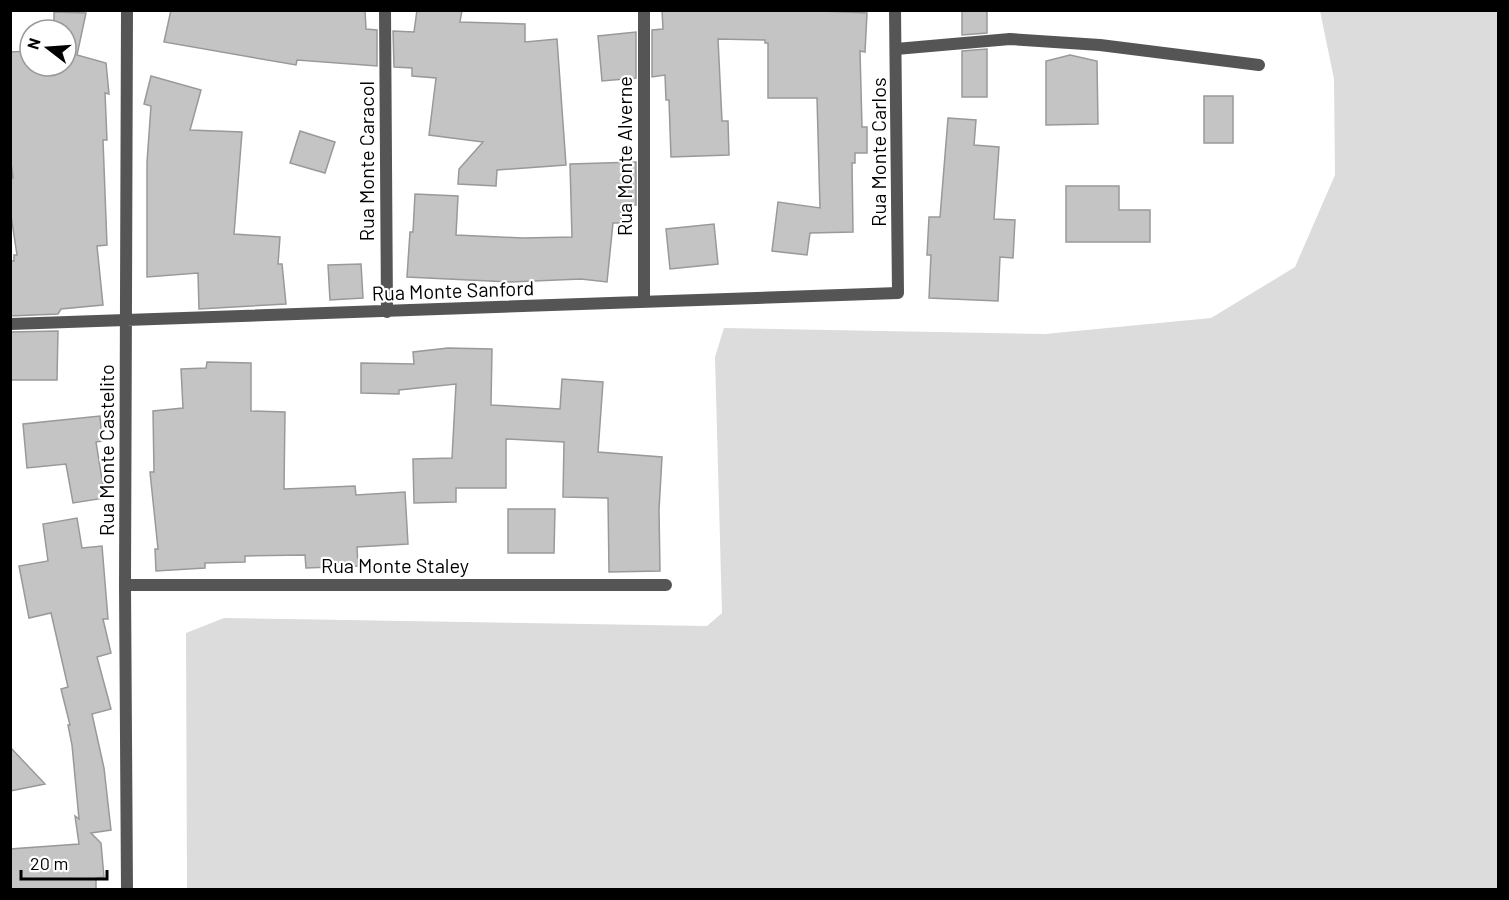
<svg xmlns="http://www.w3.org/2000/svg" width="1509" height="900" viewBox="0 0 1509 900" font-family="Barlow,sans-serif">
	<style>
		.green { fill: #dcdcdc }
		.building { fill: #c4c4c4; stroke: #999; stroke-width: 1.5 }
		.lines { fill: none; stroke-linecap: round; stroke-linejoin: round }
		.service { stroke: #555; stroke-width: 12 }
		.minor { stroke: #555; stroke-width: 12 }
		.labels { text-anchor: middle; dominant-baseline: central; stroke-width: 4.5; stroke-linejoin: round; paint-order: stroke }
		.street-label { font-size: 20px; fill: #000; stroke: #fff }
	</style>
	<rect width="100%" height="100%" fill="#fff"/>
	<path class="green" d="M 1320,11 L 1498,11 L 1498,889 L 187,889 L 186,633 L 224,618 L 707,626 L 722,613 L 715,357 L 724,328 L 1045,334 L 1211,318 L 1295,267 L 1335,175 L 1334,79 Z"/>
	<path class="building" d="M 171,10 L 365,10 L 366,29 L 377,30 L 377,66 L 297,60 L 296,65 L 164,42 Z
		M 417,10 L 462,10 L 460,22 L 525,24 L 525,42 L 557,39 L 566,165 L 497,170 L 496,186 L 458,184 L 459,169 L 483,142 L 429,135 L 436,78 L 412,76 L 412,68 L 394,67 L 393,31 L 414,32 Z
		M 662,10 L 800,10 L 867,13 L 865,52 L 860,51 L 862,127 L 867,127 L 867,153 L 855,153 L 855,163 L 852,163 L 853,232 L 810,233 L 807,255 L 772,251 L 778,202 L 820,208 L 817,98 L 768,98 L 768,43 L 765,43 L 765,40 L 718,39 L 722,121 L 728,121 L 729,155 L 671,157 L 669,100 L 666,100 L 665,75 L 652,77 L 652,30 L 663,29 Z
		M 962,10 L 987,10 L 987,33 L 962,35 Z
		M 54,12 L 86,13 L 77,55 L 106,63 L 109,94 L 105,93 L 107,140 L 103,140 L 107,245 L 97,246 L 103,305 L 61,309 L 58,314 L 10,316 L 10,261 L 14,261 L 14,255 L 17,255 L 10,209 L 10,179 L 13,178 L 10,155 L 10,52 L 30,51 L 30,66 L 66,66 L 66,30 L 54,30 Z
		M 636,32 L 636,78 L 602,81 L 598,36 Z
		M 987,49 L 987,97 L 962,97 L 962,51 Z
		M 1070,55 L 1097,61 L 1098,124 L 1046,125 L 1046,61 Z
		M 151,76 L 201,90 L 190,130 L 242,132 L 234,234 L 280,237 L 278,264 L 282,264 L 286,304 L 199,309 L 198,273 L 147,277 L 147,162 L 151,106 L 144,104 Z
		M 1204,96 L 1233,96 L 1233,143 L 1204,143 Z
		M 948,118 L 976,120 L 974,145 L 999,147 L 994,219 L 1015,220 L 1013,258 L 1000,257 L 998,301 L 929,298 L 931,255 L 927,255 L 929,217 L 940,217 Z
		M 300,131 L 335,142 L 325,173 L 290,163 Z
		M 636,162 L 636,205 L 621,205 L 621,223 L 613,223 L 607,282 L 581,279 L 510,282 L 407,277 L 410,232 L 413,232 L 415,194 L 458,196 L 456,235 L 522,238 L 572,237 L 570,164 Z
		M 1066,186 L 1119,186 L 1119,210 L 1150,210 L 1150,242 L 1066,242 Z
		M 714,224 L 718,264 L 670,269 L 666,229 Z
		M 361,264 L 363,298 L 330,300 L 328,265 Z
		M 58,331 L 57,380 L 10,380 L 10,332 Z
		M 448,348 L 492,349 L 491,405 L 560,409 L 562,379 L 603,382 L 598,452 L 662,457 L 659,510 L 660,571 L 609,572 L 608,498 L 563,497 L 564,442 L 506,439 L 506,488 L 456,488 L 456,502 L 414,503 L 413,459 L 452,458 L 456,384 L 399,390 L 399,394 L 361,393 L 361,363 L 414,364 L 413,352 Z
		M 207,362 L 251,363 L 251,411 L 285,412 L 284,489 L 355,486 L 356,495 L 405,492 L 408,544 L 357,547 L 358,566 L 306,568 L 305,555 L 245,556 L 245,562 L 205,563 L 205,568 L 156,571 L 155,549 L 158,549 L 150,472 L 154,472 L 153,411 L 183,408 L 181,369 L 206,368 Z
		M 100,416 L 102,441 L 96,442 L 105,498 L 73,503 L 66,464 L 27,468 L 23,424 Z
		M 508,509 L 555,509 L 554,553 L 508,553 Z
		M 77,518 L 82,548 L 102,546 L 108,619 L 103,619 L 111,653 L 97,657 L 111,709 L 92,714 L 104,768 L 111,830 L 91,833 L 101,843 L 104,877 L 96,878 L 96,890 L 10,890 L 10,849 L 79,844 L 75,816 L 79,819 L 72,745 L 68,725 L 70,725 L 61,689 L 68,687 L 51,613 L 29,618 L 19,566 L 48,561 L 43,524 Z
		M 10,747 L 45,784 L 10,791 Z"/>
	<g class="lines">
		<path class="service" d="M 896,49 L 1010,39 L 1100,45 L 1259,65"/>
		<path class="minor" d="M 385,10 L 387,312
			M 644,10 L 644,302
			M 10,324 L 898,293 L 895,10
			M 125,585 L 666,585
			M 127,890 L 125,585 L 127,10"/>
	</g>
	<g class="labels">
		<g class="street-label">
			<text transform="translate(878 152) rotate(-90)">Rua Monte Carlos</text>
			<text transform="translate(624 156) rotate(-90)">Rua Monte Alverne</text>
			<text transform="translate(366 161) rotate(-90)">Rua Monte Caracol</text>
			<text transform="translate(453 290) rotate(-2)">Rua Monte Sanford</text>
			<text transform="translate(106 450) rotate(-90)">Rua Monte Castelito</text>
			<text x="395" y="565">Rua Monte Staley</text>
		</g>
	</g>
	<rect width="1509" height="900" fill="none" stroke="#000000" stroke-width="24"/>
	<g transform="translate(48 48) rotate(287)"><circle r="28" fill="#ffffff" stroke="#999999" stroke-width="1.5"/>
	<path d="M0-4.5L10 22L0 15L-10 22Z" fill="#000000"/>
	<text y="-9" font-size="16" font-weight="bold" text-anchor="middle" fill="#000000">N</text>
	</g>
	<path d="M21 870v9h86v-9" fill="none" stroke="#000000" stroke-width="3"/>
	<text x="30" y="870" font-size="18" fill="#000000" stroke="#ffffff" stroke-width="4.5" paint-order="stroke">20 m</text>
</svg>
